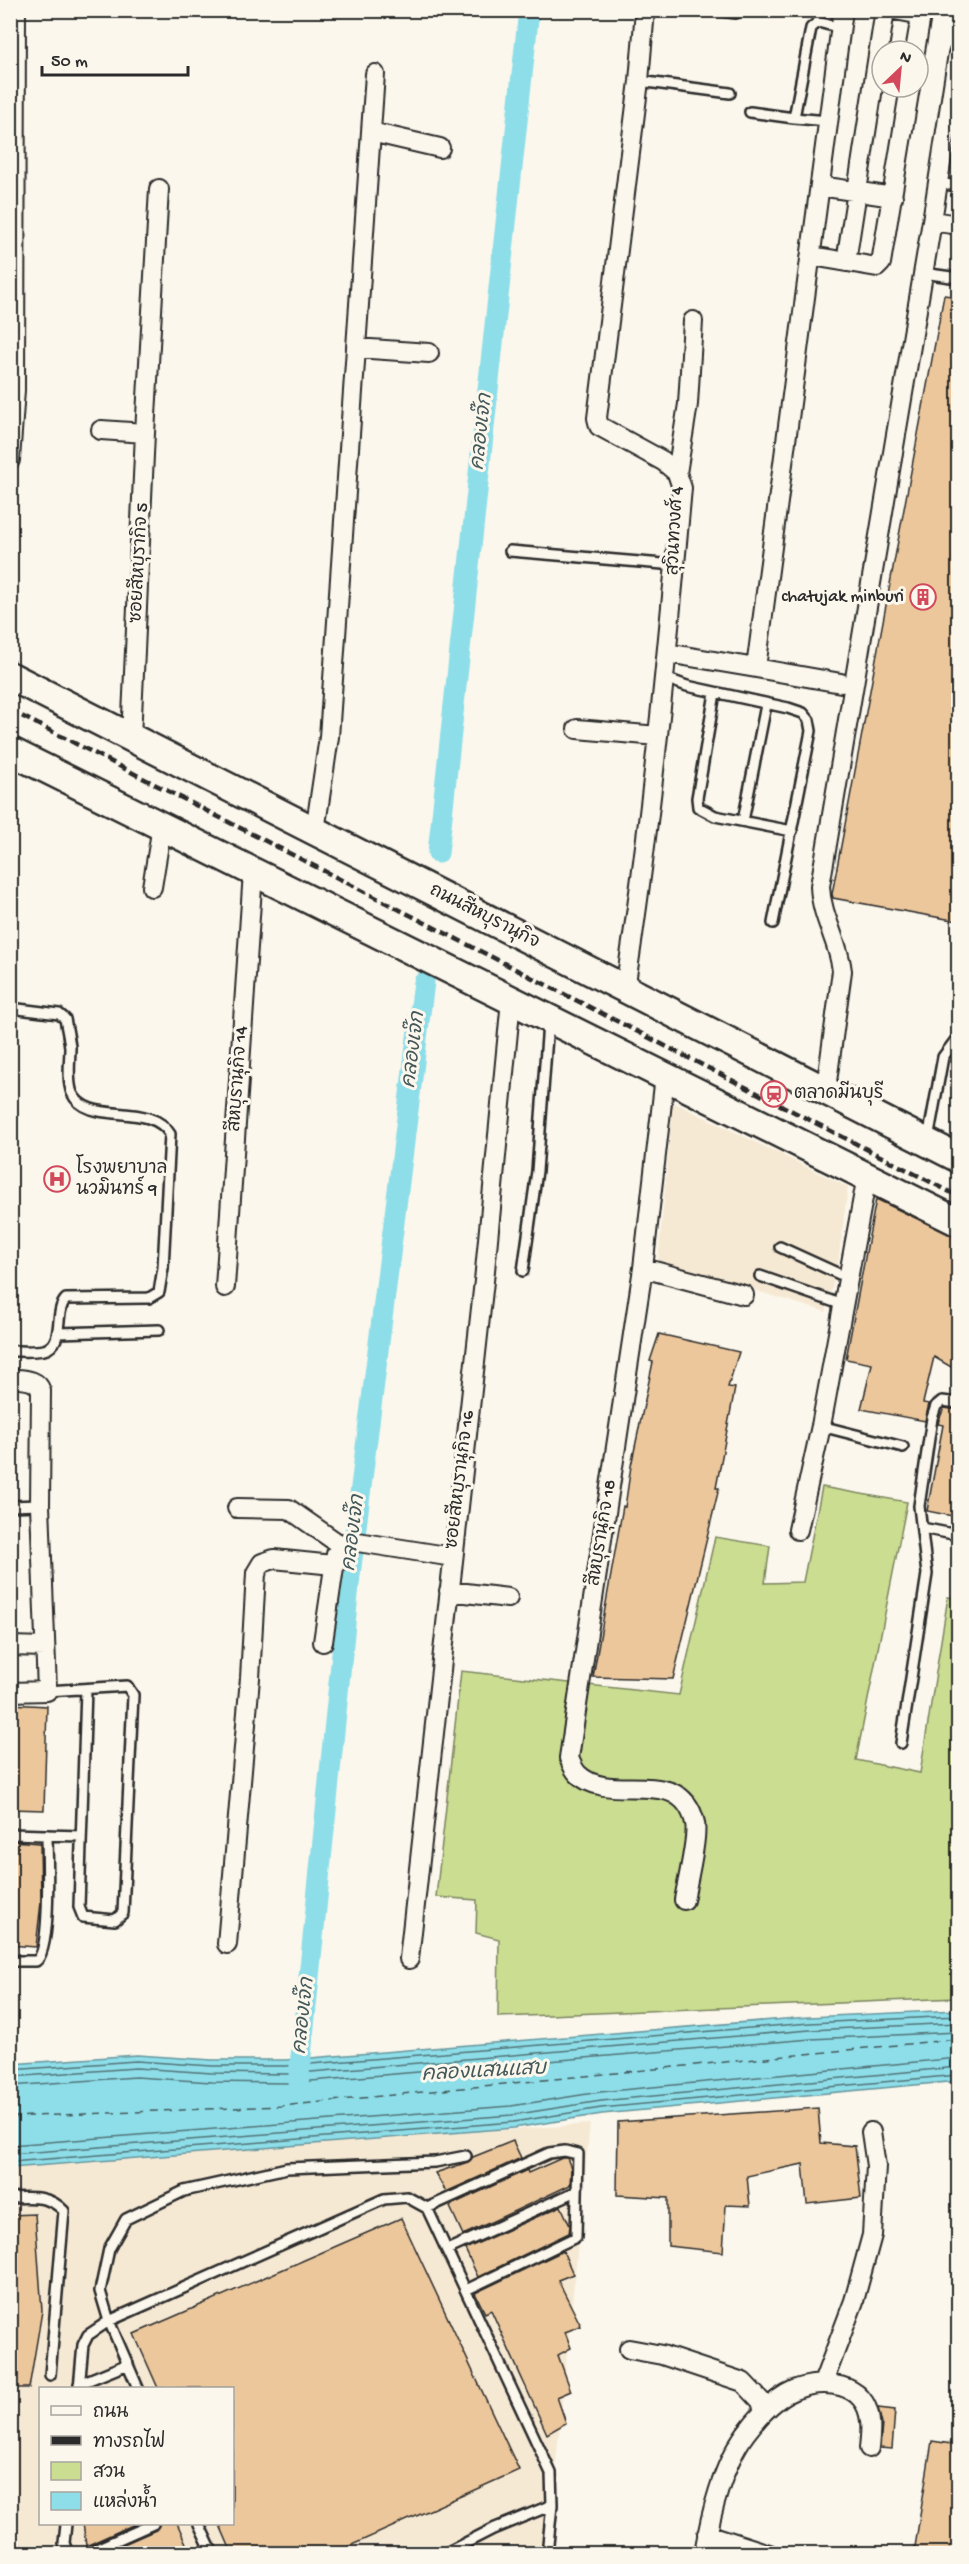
<svg xmlns="http://www.w3.org/2000/svg" width="969" height="2564" viewBox="0 0 969 2564" font-family="'Gochi Hand','Playpen Sans Thai',sans-serif">
	<style>
		.built { fill: #f6e9d4; fill-rule: evenodd }
		.green { fill: #cadd91; stroke: #7a845e; stroke-width: 1.5 }
		.water { fill: #8ddee9; stroke: #66969d; stroke-width: 1.5 }
		.lines { fill: none; stroke-linecap: round; stroke-linejoin: round }
		.shore { stroke: #527377; stroke-width: 1.5 }
		.canal { stroke: #8ddee9; stroke-width: 21 }
		.ferry { stroke: #44585a; stroke-width: 1.5; stroke-dasharray: 8 6; stroke-linecap: butt }
		.building { fill: #ecc79c; stroke: #2b2b2b; stroke-width: 1.5 }
		.lane-casing { stroke: #2b2b2b; stroke-width: 14 }
		.street-casing { stroke: #2b2b2b; stroke-width: 22 }
		.secondary-casing { stroke: #2b2b2b; stroke-width: 32 }
		.lane { stroke: #fbf7ec; stroke-width: 9 }
		.street { stroke: #fbf7ec; stroke-width: 18 }
		.secondary { stroke: #fbf7ec; stroke-width: 27 }
		.rail { stroke: #2b2b2b; stroke-width: 4.5; stroke-dasharray: 9 4.5; stroke-linecap: butt }
		.labels { text-anchor: middle; dominant-baseline: central; stroke-width: 6; stroke-linejoin: round; paint-order: stroke }
		.street-label { font-size: 18px; fill: #2b2b2b; stroke: #fbf7ec }
		.poi-label { font-size: 18px; fill: #2b2b2b; stroke: #fbf7ec; text-anchor: start }
		.water-label { font-size: 20px; font-style: italic; fill: #44585a; stroke: #fbf7ec }
	</style>
	<rect width="100%" height="100%" fill="#fbf7ec"/>
	<filter id="ink" filterUnits="userSpaceOnUse"><feTurbulence type="fractalNoise" baseFrequency=".0167" numOctaves="2"/><feDisplacementMap in="SourceGraphic" scale="12" xChannelSelector="R" yChannelSelector="G"/><feConvolveMatrix kernelMatrix="1 2 1 2 8 2 1 2 1" color-interpolation-filters="sRGB"/></filter>
	<g filter="url(#ink)">
		<path class="built" d="M 673,1102 L 848,1187 L 838,1264 L 826,1312 L 658,1261 Z
			M 590,2124 L 547,2553 L 11,2554 L 11,2164 ZM 40,2388 L 232,2388 L 232,2524 L 40,2524 Z"/>
		<path class="green" d="M 822,1487 L 907,1502 L 856,1760 L 920,1773 L 948,1597 L 958,1598 L 958,1998 L 498,2017 L 499,1939 L 476,1933 L 477,1900 L 436,1897 L 461,1671 L 679,1695 L 715,1537 L 770,1546 L 765,1583 L 803,1582 Z"/>
		<path class="water" d="M 958,2010 L 958,2081 L 602,2114 L 514,2128 L 11,2168 L 11,2064 L 137,2055 L 212,2060 L 286,2060 L 809,2017 Z"/>
		<g class="lines">
			<path class="shore" d="M 10,2070 L 136,2061 L 212,2066 L 286,2066 L 810,2023 L 958,2016
				M 10,2077 L 136,2068 L 212,2073 L 287,2074 L 810,2030 L 958,2023
				M 10,2086 L 136,2077 L 211,2082 L 287,2083 L 811,2039 L 958,2032
				M 10,2145 L 511,2106 L 600,2092 L 958,2058
				M 10,2154 L 512,2115 L 601,2101 L 958,2067
				M 10,2162 L 513,2122 L 601,2108 L 958,2075"/>
			<path class="canal" d="M 438,853 L 529,10
				M 298,2085 L 350,1575 L 424,982"/>
			<path class="ferry" d="M 10,2117 L 281,2106 L 958,2039"/>
		</g>
		<path class="building" d="M 944,295 L 958,297 L 958,921 L 833,898 L 832,894 Z
			M 876,1199 L 958,1238 L 958,1371 L 934,1357 L 923,1403 L 929,1404 L 925,1421 L 861,1409 L 872,1364 L 846,1359 Z
			M 659,1334 L 739,1352 L 728,1387 L 735,1388 L 716,1488 L 719,1488 L 673,1679 L 593,1677 L 623,1506 L 625,1507 L 631,1466 L 653,1362 L 650,1361 Z
			M 944,1408 L 958,1410 L 958,1517 L 927,1511 L 943,1425 L 938,1424 L 939,1420 Z
			M 10,1704 L 47,1706 L 44,1810 L 10,1809 Z
			M 10,1841 L 40,1843 L 41,1902 L 36,1947 L 10,1945 Z
			M 818,2108 L 821,2143 L 855,2146 L 861,2198 L 807,2204 L 803,2164 L 747,2176 L 750,2206 L 726,2205 L 723,2252 L 668,2246 L 668,2198 L 617,2195 L 618,2122 Z
			M 513,2141 L 521,2158 L 446,2192 L 435,2173 L 468,2162 L 473,2157 Z
			M 562,2158 L 567,2158 L 571,2168 L 570,2185 L 463,2235 L 450,2207 L 453,2204 L 527,2170 L 528,2173 Z
			M 561,2206 L 570,2226 L 569,2233 L 478,2277 L 465,2249 Z
			M 35,2214 L 42,2311 L 29,2388 L 10,2388 L 10,2215 Z
			M 401,2218 L 519,2470 L 334,2553 L 232,2553 L 219,2523 L 232,2523 L 232,2388 L 158,2388 L 134,2334 Z
			M 563,2251 L 573,2274 L 558,2280 L 581,2326 L 565,2332 L 571,2348 L 558,2355 L 571,2391 L 557,2397 L 566,2423 L 547,2434 L 491,2310 L 485,2313 L 475,2293 Z
			M 878,2408 L 895,2410 L 892,2449 L 880,2448 L 882,2424 Z
			M 932,2441 L 958,2445 L 958,2553 L 914,2553 Z
			M 83,2523 L 137,2523 L 86,2546 Z
			M 160,2523 L 177,2523 L 188,2548 L 174,2553 L 103,2553 L 156,2530 Z"/>
		<g class="lines">
			<g class="lane-casing">
				<path id="lane" d="M 714,10 L 736,13
					M 639,81 L 730,93
					M 750,112 L 794,118
					M 828,121 L 794,118 L 811,28 L 818,22 L 841,28
					M 938,183 L 958,186
					M 923,273 L 958,278
					M 510,551 L 675,565
					M 665,678 L 687,686 L 788,708 L 803,713 L 809,720 L 811,731 L 773,923
					M 715,693 L 697,798 L 698,807 L 715,816 L 792,831
					M 743,821 L 766,705
					M 10,1008 L 59,1014 L 65,1019 C 67,1029 69,1038 70,1047 C 70,1060 67,1081 72,1093 C 87,1127 150,1100 170,1134 L 163,1268 L 159,1292 L 149,1298 L 66,1299 C 53,1312 66,1344 44,1350 C 34,1352 21,1351 10,1351
					M 928,1139 L 943,1057 L 958,1037
					M 780,1247 L 848,1278
					M 523,1271 L 537,1171 L 548,1023
					M 760,1276 L 843,1305
					M 58,1333 L 159,1330
					M 821,1426 L 903,1447
					M 10,1506 L 40,1505
					M 922,1528 L 958,1535
					M 47,1691 L 127,1686 L 133,1695 L 123,1913 L 115,1920 L 83,1917 L 79,1907 L 86,1689
					M 901,1743 L 927,1574 L 919,1506 L 932,1418 L 936,1406 L 942,1401 L 958,1403
					M 10,1834 L 81,1836
					M 10,1961 L 36,1961 C 52,1951 47,1856 47,1835
					M 10,2198 C 31,2197 49,2195 64,2211 L 50,2375
					M 427,2208 L 549,2153 L 565,2151 L 578,2154 L 576,2237 L 466,2290
					M 447,2250 L 577,2191
					M 79,2384 L 128,2364
					M 79,2388 L 83,2345 L 88,2335 L 109,2321 L 384,2199 L 407,2197 L 427,2208 L 551,2473 L 552,2505 L 547,2554
					M 138,2388 L 109,2321 L 100,2291 L 109,2249 L 126,2219 L 184,2191 L 287,2168 L 435,2162 L 466,2156
					M 66,2524 L 64,2543 L 68,2554
					M 199,2524 L 213,2554
					M 10,2539 L 18,2554
					M 85,2554 L 153,2524
					M 444,2554 L 493,2529 L 552,2505"/>
			</g>
			<g class="street-casing">
				<path id="street" d="M 895,10 L 922,15
					M 915,51 L 922,10
					M 958,54 L 932,221 L 958,225
					M 371,132 L 440,148
					M 820,186 L 893,197
					M 812,256 L 877,267 L 881,263 L 910,87
					M 846,262 L 885,10
					M 356,348 L 429,353
					M 101,430 L 145,433 L 131,738
					M 145,433 L 159,189
					M 10,460 L 15,390 L 16,10
					M 677,473 L 688,404 L 693,321
					M 667,653 L 756,668 L 843,10
					M 756,668 L 841,683
					M 577,729 L 658,736
					M 315,831 L 329,737 L 375,74
					M 152,887 L 162,826
					M 625,989 C 651,822 667,655 682,488 L 677,473 L 663,461 L 599,426 L 597,418 L 639,81 L 645,10
					M 665,1076 L 643,1268 L 569,1758 C 571,1763 574,1770 578,1774 C 610,1806 681,1762 695,1823 C 698,1837 687,1883 684,1900
					M 826,1089 L 842,971 C 839,941 821,917 820,886 L 932,221
					M 643,1268 L 744,1295
					M 225,1287 L 253,872
					M 10,1378 C 22,1380 37,1378 41,1391 L 40,1505 L 47,1691 L 10,1692
					M 237,1508 L 289,1509 L 339,1544 L 358,1542 L 453,1557
					M 798,1530 L 821,1426 L 867,1176
					M 449,1591 L 508,1598
					M 323,1642 L 336,1554
					M 10,1646 L 45,1647
					M 227,1944 L 250,1678 L 256,1573 L 262,1563 L 274,1559 L 333,1565
					M 409,1959 L 484,1281 L 511,1000
					M 629,2349 L 662,2355 L 743,2382 L 761,2401 L 764,2412
					M 823,2383 L 854,2301 L 872,2235 L 876,2166 L 871,2132
					M 707,2534 L 769,2554
					M 704,2554 C 710,2515 723,2464 746,2433 C 758,2417 775,2398 794,2390 C 823,2379 866,2381 870,2421 C 871,2429 870,2439 869,2448"/>
			</g>
			<g class="secondary-casing">
				<path id="secondary" d="M 10,676 L 958,1158
					M 10,751 L 958,1222"/>
			</g>
			<use href="#lane" class="lane"/>
			<use href="#street" class="street"/>
			<use href="#secondary" class="secondary"/>
			<path class="rail" d="M 10,710 L 958,1196"/>
		</g>
	</g>
	<defs>
		<g id="building-ring" transform="scale(1.35)"><circle r="9.5" fill="#fbf7ec" stroke="#d1495b" stroke-width="1.5"/><path d="M-4-6H4V6H1V3H-1V6H-4ZM-2.5-4.3h1.7v1.8h-1.7ZM.8-4.3h1.7v1.8H.8ZM-2.5-1h1.7V.8h-1.7ZM.8-1h1.7V.8H.8Z" fill="#d1495b"/></g>
		<g id="station-ring" transform="scale(1.35)"><circle r="9.5" fill="#fbf7ec" stroke="#d1495b" stroke-width="1.5"/><path d="M-3-6H3Q5-6 5-4V2Q5 4 3 4L4.5 6H3L1.5 4h-3L-3 6H-4.5L-3 4Q-5 4-5 2V-4Q-5-6-3-6ZM-3.5-4v3h7v-3ZM-3.5 1v1.5H-2V1ZM2 1v1.5H3.5V1Z" fill="#d1495b"/></g>
		<g id="hospital-ring" transform="scale(1.35)"><circle r="9.5" fill="#fbf7ec" stroke="#d1495b" stroke-width="1.5"/><path d="M-5-5h3v3.5h4V-5h3V5h-3V1.5h-4V5h-3Z" fill="#d1495b"/></g>
	</defs>
	<g fill-rule="evenodd">
		<use href="#building-ring" x="923" y="597"/>
		<use href="#station-ring" x="774" y="1094"/>
		<use href="#hospital-ring" x="57" y="1179"/>
	</g>
	<g class="labels">
		<g class="street-label">
			<text transform="translate(676 531) rotate(-87)">สุวินทวงศ์ 4</text>
			<text transform="translate(140 563) rotate(-87)">ซอยสีหบุรากิจ 5</text>
			<text transform="translate(484 917) rotate(27)">ถนนสีหบุรานุกิจ</text>
			<text transform="translate(239 1079) rotate(-86)">สีหบุรานุกิจ 14</text>
			<text transform="translate(461 1480) rotate(-83)">ซอยสีหบุรานุกิจ 16</text>
			<text transform="translate(603 1533) rotate(-81)">สีหบุรานุกิจ 18</text>
		</g>
		<g class="poi-label">
			<text x="904" y="597" text-anchor="end">chatujak minburi</text>
			<text x="794" y="1094">ตลาดมีนบุรี</text>
			<text x="76" y="1169">โรงพยาบาล<tspan x="76" dy="21">นวมินทร์ 9</tspan></text>
		</g>
		<g class="water-label">
			<text transform="translate(483 432) rotate(-84)">คลองเจ๊ก</text>
			<text transform="translate(415 1050) rotate(-83)">คลองเจ๊ก</text>
			<text transform="translate(355 1533) rotate(-83)">คลองเจ๊ก</text>
			<text transform="translate(305 2016) rotate(-84)">คลองเจ๊ก</text>
			<text transform="translate(484 2073) rotate(-3)">คลองแสนแสบ</text>
		</g>
	</g>
	<rect width="969" height="2564" fill="none" stroke="#fbf7ec" stroke-width="36"/>
	<rect x="18" y="18" width="933" height="2528" fill="none" stroke="#2b2b2b" stroke-width="2" filter="url(#ink)"/>
	<rect x="39" y="2387" width="195" height="138" fill="#fbf7ec" stroke="#a8a59f" stroke-width="1.5"/>
	<rect x="51" y="2406" width="30" height="9" fill="#fbf7ec" stroke="#a8a59f" stroke-width="1.5"/>
	<text x="93" y="2417" font-size="18" fill="#2b2b2b">ถนน</text>
	<rect x="51" y="2436" width="30" height="9" fill="#2b2b2b" stroke="#a8a59f" stroke-width="1.5"/>
	<text x="93" y="2447" font-size="18" fill="#2b2b2b">ทางรถไฟ</text>
	<rect x="51" y="2462" width="30" height="18" fill="#cadd91" stroke="#a8a59f" stroke-width="1.5"/>
	<text x="93" y="2477" font-size="18" fill="#2b2b2b">สวน</text>
	<rect x="51" y="2492" width="30" height="18" fill="#8ddee9" stroke="#a8a59f" stroke-width="1.5"/>
	<text x="93" y="2507" font-size="18" fill="#2b2b2b">แหล่งน้ำ</text>
	<g transform="translate(900 69) rotate(26)"><circle r="28" fill="#fbf7ec" stroke="#a8a59f" stroke-width="1.5"/>
	<path d="M0-4.5L10 22L0 15L-10 22Z" fill="#d1495b"/>
	<text y="-9" font-size="16" font-weight="bold" text-anchor="middle" fill="#2b2b2b">N</text>
	</g>
	<path d="M42 66v9h146v-9" fill="none" stroke="#2b2b2b" stroke-width="3"/>
	<text x="51" y="66" font-size="18" fill="#2b2b2b" stroke="#fbf7ec" stroke-width="4.5" paint-order="stroke">50 m</text>
</svg>
